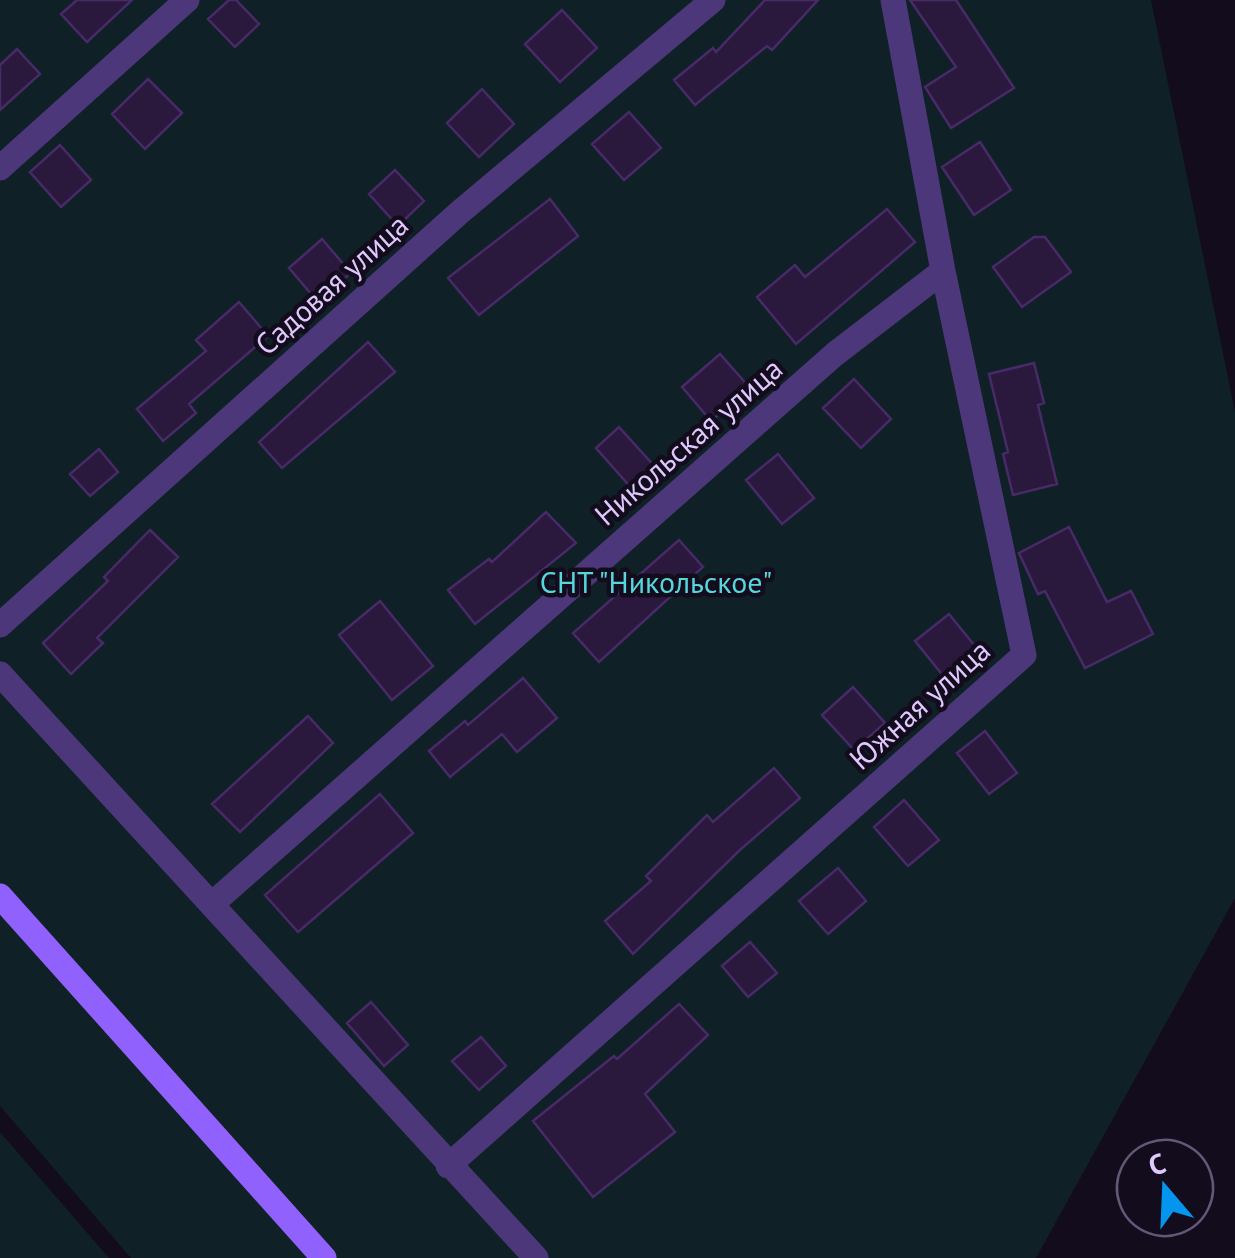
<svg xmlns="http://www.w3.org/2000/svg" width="1235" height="1258" viewBox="0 0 1235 1258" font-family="'PT Sans',sans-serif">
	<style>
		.green { fill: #0f2126 }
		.building { fill: #2a183d; stroke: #482a69; stroke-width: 2.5 }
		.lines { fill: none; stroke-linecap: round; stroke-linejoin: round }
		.street { stroke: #4d377b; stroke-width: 25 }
		.secondary { stroke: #9161fd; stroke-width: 25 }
		.labels { text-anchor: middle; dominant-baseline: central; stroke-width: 9; stroke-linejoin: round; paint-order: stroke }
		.street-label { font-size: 30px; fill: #dec8fe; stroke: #130c1d }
		.park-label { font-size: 30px; fill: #56d7dc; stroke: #130c1d }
	</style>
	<rect width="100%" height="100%" fill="#130c1d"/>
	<path class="green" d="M 0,0 L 1151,0 L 1235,412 L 1235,898 L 1036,1258 L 131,1258 L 0,1106 Z
		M 0,1132 L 109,1258 L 0,1258 Z"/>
	<path class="building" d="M 77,0 L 132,0 L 87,42 L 61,14 Z
		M 229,0 L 236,0 L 259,24 L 235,47 L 208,19 Z
		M 765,0 L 818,0 L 772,50 L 767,46 L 695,105 L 674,80 L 713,48 L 716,52 Z
		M 910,0 L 956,0 L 1014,88 L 951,128 L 925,87 L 956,67 Z
		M 562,10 L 597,48 L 560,82 L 525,44 Z
		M 17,49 L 40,74 L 0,110 L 0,65 Z
		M 148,79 L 182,113 L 145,149 L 112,114 Z
		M 482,89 L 514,124 L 479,157 L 447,123 Z
		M 629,112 L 661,148 L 624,180 L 592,144 Z
		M 980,142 L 1011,190 L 974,215 L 942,167 Z
		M 60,145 L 91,180 L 61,207 L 30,172 Z
		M 395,170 L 424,201 L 398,226 L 369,194 Z
		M 550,199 L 578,236 L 479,315 L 448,278 Z
		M 887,209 L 915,242 L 796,344 L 757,297 L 795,265 L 805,277 Z
		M 1034,237 L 1045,237 L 1071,272 L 1022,307 L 993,267 Z
		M 322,239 L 351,273 L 317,301 L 289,268 Z
		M 239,302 L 268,336 L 189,404 L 196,413 L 163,441 L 137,409 L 206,351 L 196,340 Z
		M 368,342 L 395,372 L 282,468 L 259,442 Z
		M 720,354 L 750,388 L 711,421 L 682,387 Z
		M 1034,363 L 1044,403 L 1038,405 L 1057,484 L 1013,495 L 1003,454 L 1008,452 L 989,374 Z
		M 854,379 L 891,419 L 861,448 L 823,408 Z
		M 619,427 L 656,468 L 633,490 L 596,448 Z
		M 99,449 L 118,472 L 90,496 L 70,474 Z
		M 778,454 L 814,498 L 782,524 L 746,480 Z
		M 546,512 L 576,543 L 475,624 L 448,590 L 489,559 L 492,562 Z
		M 1069,527 L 1107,602 L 1131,591 L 1153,634 L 1085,668 L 1045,591 L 1038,594 L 1019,553 Z
		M 150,530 L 178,557 L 97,638 L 103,643 L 71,674 L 43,643 L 108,581 L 104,577 Z
		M 679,540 L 703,567 L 599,662 L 573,633 Z
		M 380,601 L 433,666 L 392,700 L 339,635 Z
		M 949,614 L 979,651 L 945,678 L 915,641 Z
		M 523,678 L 557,718 L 517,752 L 502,734 L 450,777 L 429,751 L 465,721 L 468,725 Z
		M 853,687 L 885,723 L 854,750 L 822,715 Z
		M 308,716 L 333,743 L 240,832 L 212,804 Z
		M 985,731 L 1017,773 L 989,794 L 957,753 Z
		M 774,768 L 800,798 L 741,849 L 633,954 L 605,921 L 651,881 L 646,876 L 707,815 L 713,822 Z
		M 380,794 L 413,833 L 298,932 L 265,895 Z
		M 904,800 L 939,840 L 908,866 L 874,827 Z
		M 838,868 L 866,901 L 828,934 L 799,901 Z
		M 750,942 L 777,973 L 748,997 L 722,966 Z
		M 371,1002 L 408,1045 L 384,1066 L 347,1023 Z
		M 679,1004 L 708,1035 L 645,1094 L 675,1132 L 593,1197 L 533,1121 L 614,1056 L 617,1059 Z
		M 481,1037 L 506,1066 L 479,1090 L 452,1061 Z"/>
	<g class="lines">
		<path class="street" d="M 0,168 L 187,0
			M 0,625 L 460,212 L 713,0
			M 0,674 L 536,1258
			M 212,904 L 835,354 L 943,271
			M 448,1166 L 1024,655 L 943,271 L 893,0"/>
		<path class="secondary" d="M 0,896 L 324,1258"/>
	</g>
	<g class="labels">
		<g class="street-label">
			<text transform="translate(331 284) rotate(-42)">Садовая улица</text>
			<text transform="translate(688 441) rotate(-41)">Никольская улица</text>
			<text transform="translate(919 704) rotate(-42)">Южная улица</text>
		</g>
		<g class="park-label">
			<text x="656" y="581">СНТ "Никольское"</text>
		</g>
	</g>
	<g transform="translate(1165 1188) rotate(341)"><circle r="48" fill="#130c1d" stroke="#645777" stroke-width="2.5"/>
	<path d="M0-8L18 38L0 25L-18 38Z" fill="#0495ef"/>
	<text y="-15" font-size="28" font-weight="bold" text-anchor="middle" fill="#dec8fe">С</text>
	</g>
</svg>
